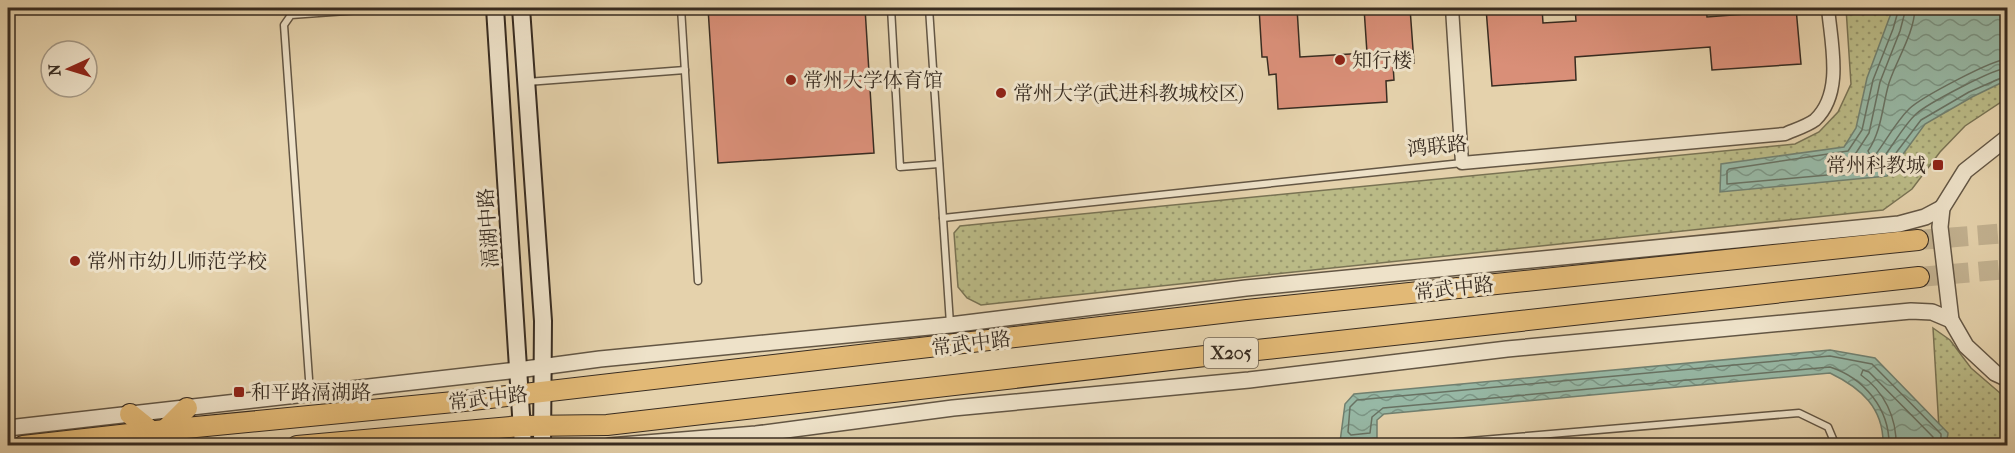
<svg xmlns="http://www.w3.org/2000/svg" width="2015" height="453" font-family="'IM FELL French Canon','Noto Serif SC',serif">
<defs>
<pattern id="green-dots" width="8" height="8" patternUnits="userSpaceOnUse" patternTransform="scale(1.5)"><rect width="8" height="8" fill="#baba86"/><path d="M2 2h.1M6 6h.1" fill="none" stroke="#98976d" stroke-width="1.8" stroke-linecap="round"/></pattern>
<pattern id="water-waves" width="16" height="10" patternUnits="userSpaceOnUse" patternTransform="scale(1.5)"><rect width="16" height="10" fill="#97b8a5"/><path d="M0 5q4-4 8 0t8 0" fill="none" stroke="#7c9686"/></pattern>
</defs>
<rect width="100%" height="100%" fill="#e5d2ac"/>
<filter id="stains"><feTurbulence type="fractalNoise" baseFrequency=".00333" numOctaves="4"/><feColorMatrix values="0 0 0 0 .2 0 0 0 0 .09 0 0 0 0 .02 0 0 0 .5 -.17"/></filter>
<radialGradient id="worn" r=".72"><stop offset=".6" stop-color="#630" stop-opacity="0"/><stop offset="1" stop-color="#630" stop-opacity=".3"/></radialGradient>
<g fill="url(#green-dots)" stroke="#797354" stroke-width="1.5">
<polygon points="1846,8 2007,8 2007,98 1965,126 1940,152 1912,189 1883,210 981,305 967,298 958,287 954,233 960,226 1795,144 1819,132 1838,112 1851,84"/>
<polygon points="1933,328 1950,340 1971,368 2007,399 2007,445 1940,445"/>
</g>
<polygon fill="#baba86" stroke="#797354" stroke-width="1.5" points="1242,440 1242,445 1192,445 1192,444"/>
<g fill="url(#water-waves)" stroke="#718070" stroke-width="1.5">
<polygon points="1893,8 2007,8 2007,80 1972,97 1925,124 1887,176 1720,192 1721,164 1844,147 1856,128 1867,78"/>
<path d="M1830,350L1875,358L1948,433L1946,445H1883C1884,408 1861,388 1830,373L1384,414L1377,420V438L1340,442L1345,404L1354,394Z"/>
</g>
<g fill="none" stroke-linecap="round" stroke-linejoin="round">
<g stroke="#687263" stroke-width="1.5">
<polyline points="1899,8 1893,29 1873,80 1862,130 1848,151 1729,169 1727,171 1727,184 1883,170 1921,120 1969,92 2008,75"/>
<path d="M1906,8L1900,31L1880,82L1869,133L1854,156L1845,162L1846,166L1879,163C1892,148 1902,127 1916,114C1927,104 1994,68 2008,68"/>
<path d="M1915,8C1914,34 1897,59 1889,83C1882,107 1882,130 1868,151L1870,155L1876,154C1887,139 1896,122 1909,109C1920,98 1993,59 2008,59"/>
<path d="M1889,446C1890,409 1864,378 1830,367L1383,408L1372,417L1370,433L1351,435L1348,432L1350,407L1357,400L1830,356L1872,364L1941,434V446"/>
<path d="M1896,446C1897,418 1884,391 1861,375L1863,370L1869,372L1933,437V446"/>
</g>
</g>
<g fill="#d98f78" stroke="#382c21" stroke-width="1.5">
<polygon points="708,8 865,8 874,153 718,163"/>
<polygon points="1259,8 1297,8 1300,57 1367,53 1364,8 1410,8 1414,63 1393,64 1394,80 1386,81 1387,102 1278,109 1276,74 1269,75 1267,57 1262,57"/>
<polygon points="1486,8 1542,8 1543,23 1576,21 1575,8 1706,8 1707,17 1745,14 1744,8 1796,8 1801,64 1712,70 1710,47 1575,57 1576,80 1492,86"/>
</g>
<g fill="none" stroke-linecap="round" stroke-linejoin="round">
<g stroke="#c2b190" stroke-width="20" stroke-dasharray="20 10" stroke-linecap="butt">
<polyline points="1918,240 2008,233"/>
<polyline points="1919,277 2008,269"/>
</g>
<g stroke="#635644" stroke-width="9">
<g id="service">
<polyline points="681,8 698,281"/>
<polyline points="891,8 900,167 939,164"/>
<polyline points="929,8 950,324"/>
<polyline points="527,82 685,70"/>
<polyline points="943,218 1462,163"/>
<polyline points="310,393 284,25 291,15 388,8"/>
<polyline points="1410,446 1799,413 1828,427 1836,446"/>
</g>
</g>
<g stroke="#635644" stroke-width="15">
<path id="minor" d="M1452,8L1462,163L1785,134C1794,130 1807,126 1815,120C1844,93 1831,43 1828,8"/>
</g>
<g stroke="#635644" stroke-width="18">
<g id="tertiary">
<polyline points="2008,137 1965,171 1942,208 1940,227 1951,320 1966,346 1995,373 2008,379"/>
<polyline points="8,428 518,370 600,359 950,325 1246,288 1899,224 1925,217 1942,208"/>
<polyline points="609,446 756,434 953,408 1249,380 1507,349 1911,311 1932,312 1951,320"/>
</g>
</g>
<g stroke="#382c21" stroke-width="20">
<g id="secondary">
<polyline points="495,8 523,446"/>
<polyline points="521,8 543,321 542,446"/>
</g>
</g>
<g stroke="#382c21" stroke-width="22">
<g id="primary">
<polyline points="130,414 151,431"/>
<polyline points="165,430 187,408"/>
<polyline points="23,446 165,430 464,401 1247,310 1918,240"/>
<polyline points="297,446 521,426 607,425 1257,350 1919,277"/>
</g>
</g>
<use href="#service" stroke="#eee2c9" stroke-width="6"/>
<use href="#minor" stroke="#eee2c9" stroke-width="12"/>
<use href="#tertiary" stroke="#eee2c9" stroke-width="15"/>
<use href="#secondary" stroke="#eee2c9" stroke-width="16"/>
<use href="#primary" stroke="#e2b976" stroke-width="20"/>
</g>
<g fill="#8f2418" stroke="#eee2c9" stroke-width="2">
<circle cx="1340" cy="60" r="6"/>
<circle cx="791" cy="80" r="6"/>
<circle cx="1001" cy="93" r="6"/>
<rect x="1932" y="159" width="12" height="12" rx="3"/>
<circle cx="75" cy="261" r="6"/>
<rect x="233" y="386" width="12" height="12" rx="3"/>
</g>
<g text-anchor="middle" stroke-width="6" stroke-linejoin="round" paint-order="stroke">
<rect fill="#eee2c9" stroke="#6f6353" stroke-width="1.5" x="1204" y="338" width="54" height="30" rx="4.5"/>
<g font-size="18" font-weight="bold" fill="#382c21">
<text x="1231" y="359">X205</text>
</g>
<g font-size="20" fill="#382c21" stroke="#eee2c9" text-anchor="start">
<text x="1352" y="67">知行楼</text>
<text x="803" y="87">常州大学体育馆</text>
<text x="1013" y="100">常州大学(武进科教城校区)</text>
<text x="1926" y="172" text-anchor="end">常州科教城</text>
<text x="87" y="268">常州市幼儿师范学校</text>
<text x="251" y="399">和平路滆湖路</text>
</g>
<g font-size="20" fill="#382c21" stroke="#eee2c9">
<text transform="translate(1437 146) rotate(-6)" y="7">鸿联路</text>
<text transform="translate(488 228) rotate(-94)" y="7">滆湖中路</text>
<text transform="translate(1454 288) rotate(-6)" y="7">常武中路</text>
<text transform="translate(971 343) rotate(-7)" y="7">常武中路</text>
<text transform="translate(488 398) rotate(-6)" y="7">常武中路</text>
</g>
</g>
<rect width="2015" height="453" fill="none" stroke="#e5d2ac" stroke-width="30"/>
<rect x="9" y="9" width="1997" height="435" fill="none" stroke="#382c21" stroke-width="3"/>
<rect x="15" y="15" width="1985" height="423" fill="none" stroke="#382c21" stroke-width="1.5"/>
<g transform="translate(69 69) rotate(266)"><circle r="28" fill="#eee2c9" stroke="#a59986" stroke-width="1.5"/>
<path d="M0-4.5L10 22L0 15L-10 22Z" fill="#8f2418"/>
<text y="-9" font-size="16" font-weight="bold" text-anchor="middle" fill="#382c21">N</text>
</g>
<rect width="100%" height="100%" filter="url(#stains)"/>
<rect width="100%" height="100%" fill="url(#worn)"/>
</svg>
